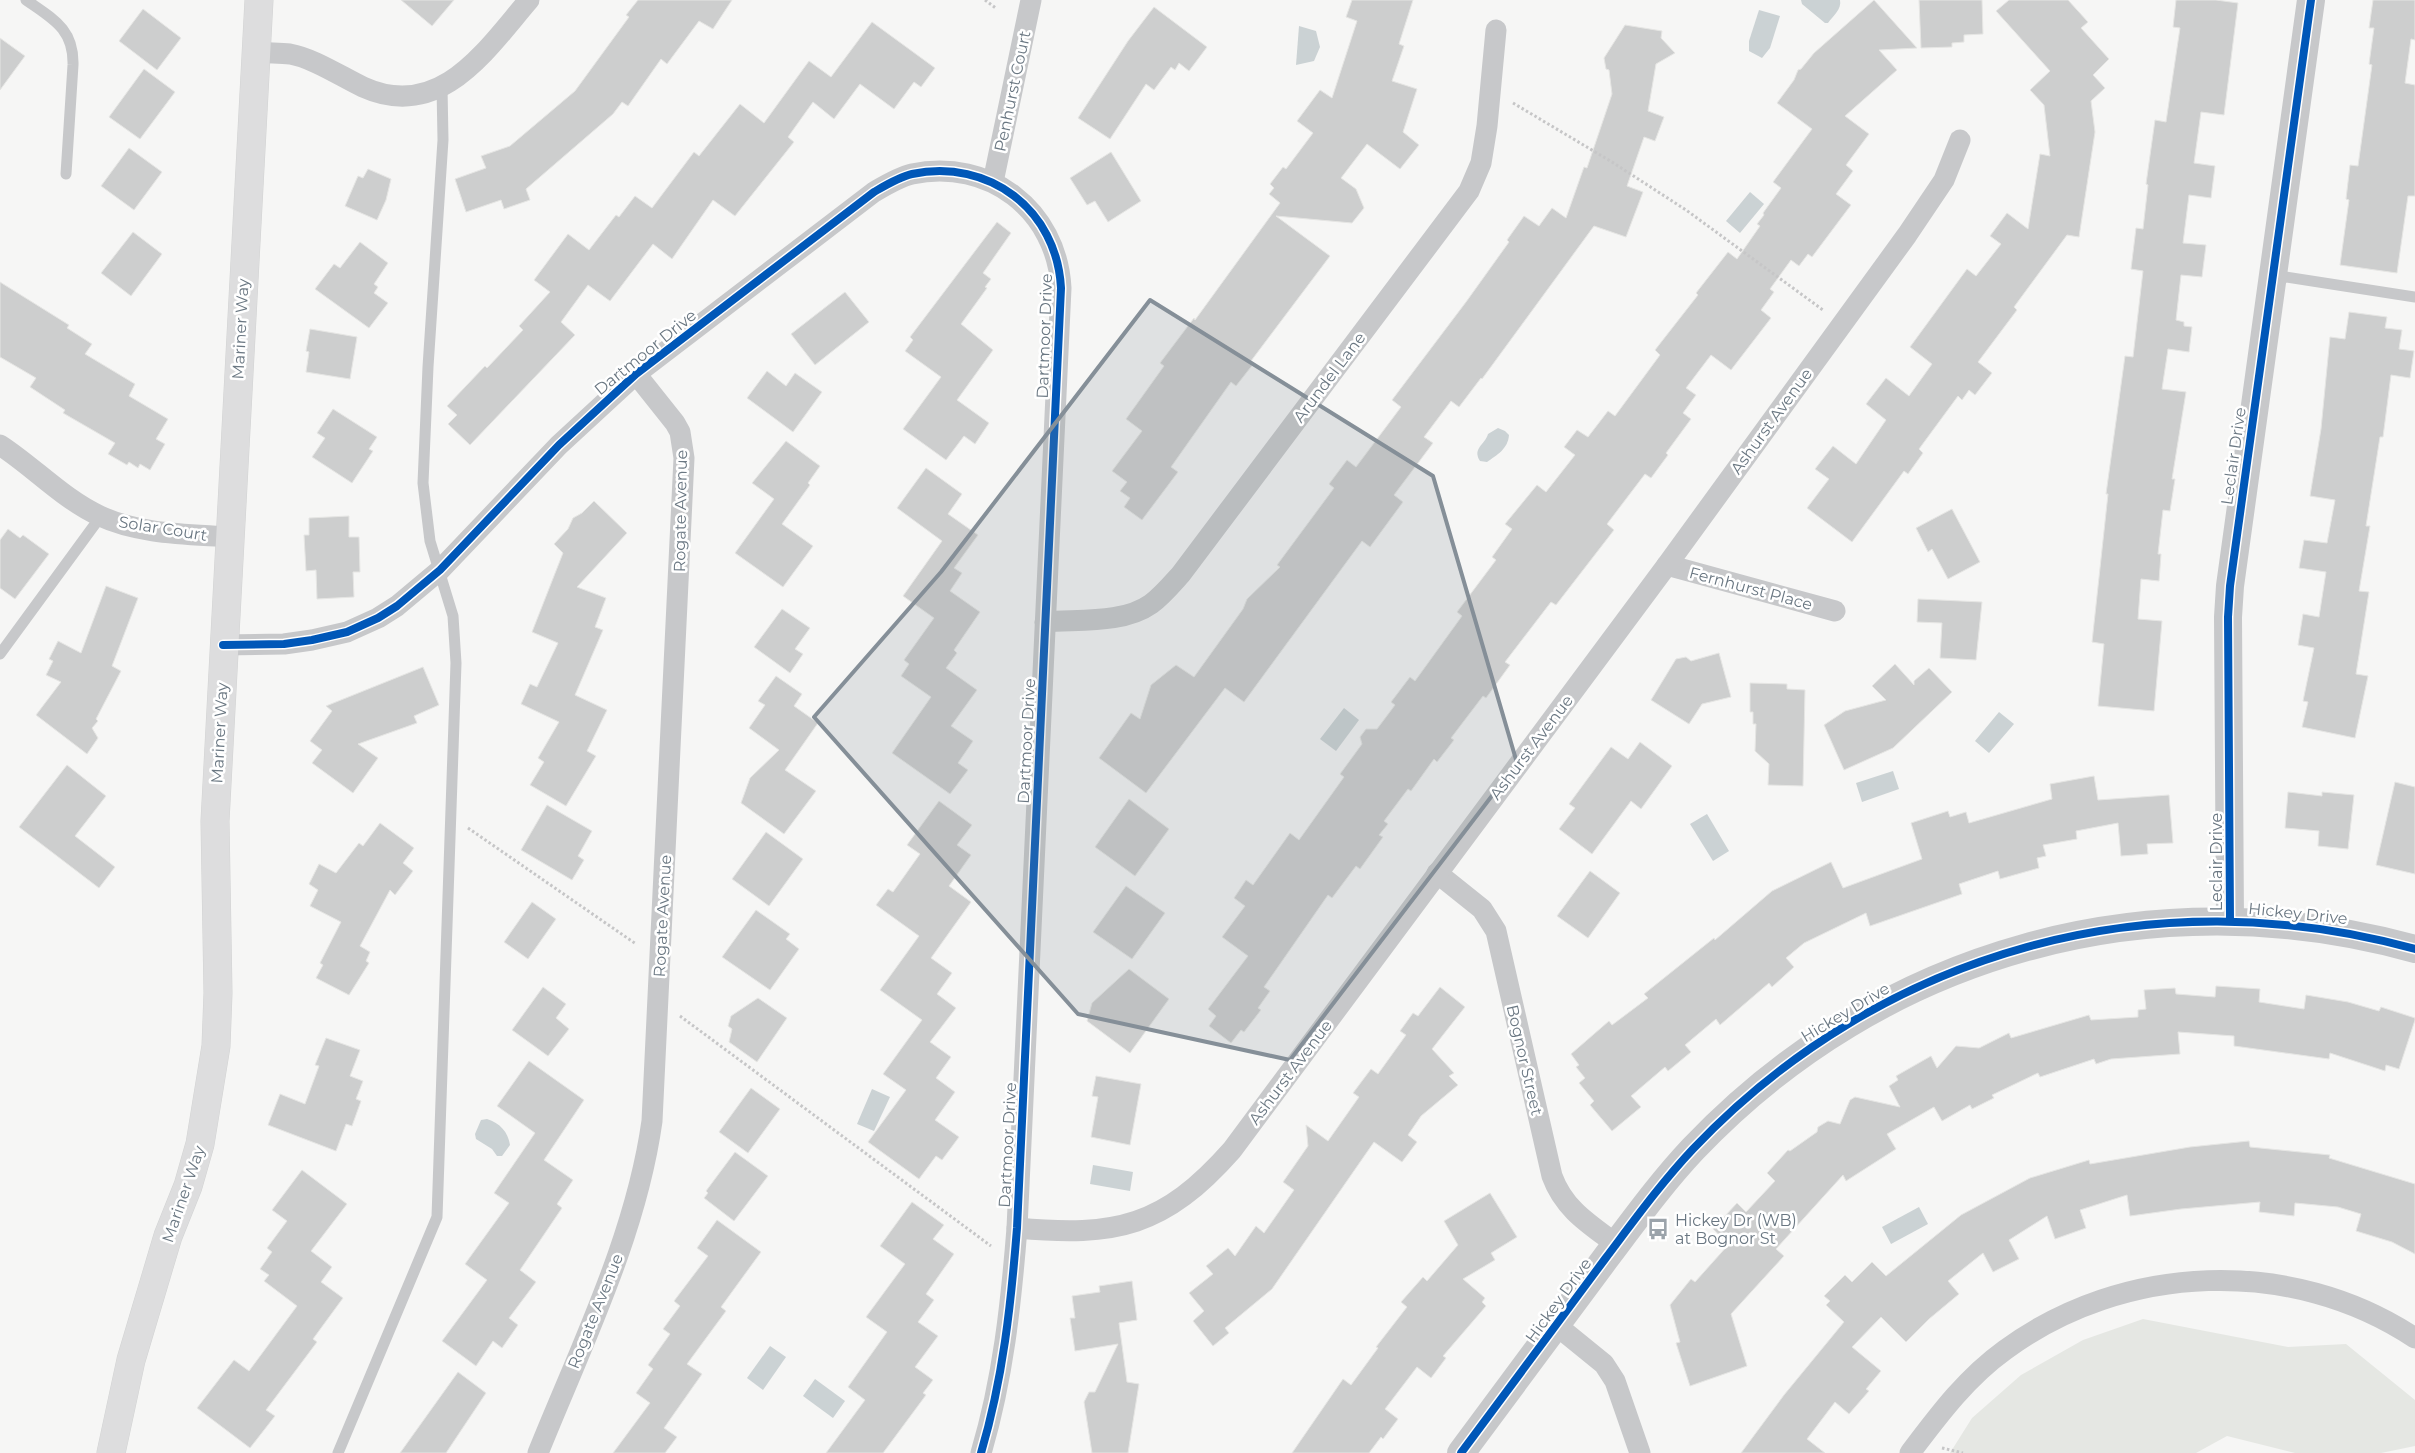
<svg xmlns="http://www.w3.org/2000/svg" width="2415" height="1453" font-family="Montserrat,sans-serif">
<rect width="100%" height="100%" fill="#f6f6f5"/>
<polygon fill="#e5e7e3" points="2143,1319 2288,1347 2346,1344 2415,1400 2415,1446 2381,1453 2295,1453 2227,1436 2196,1453 1950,1453 1972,1418 2021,1375 2083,1340"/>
<g fill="#cbd2d4">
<path d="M1801,0H1840C1842,9 1833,16 1828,23H1825L1802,4Z"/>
<polygon points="1759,10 1780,16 1770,48 1762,58 1749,51 1749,41"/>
<polygon points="1299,26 1316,31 1320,47 1314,61 1296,65"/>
<polygon points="1750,192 1764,204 1740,233 1726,221"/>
<path d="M1498,428L1505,431L1509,435C1508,449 1497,455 1487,462L1480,461C1472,448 1485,445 1488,434Z"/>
<polygon points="1344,708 1359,720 1336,751 1320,739"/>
<polygon points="1999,712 2014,724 1989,753 1975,741"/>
<polygon points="1893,771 1899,789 1862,802 1856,783"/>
<polygon points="1707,814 1729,851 1713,861 1690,824"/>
<polygon points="872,1089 890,1097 874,1131 857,1124"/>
<path d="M487,1119C500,1123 508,1132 510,1145L502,1156H497L492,1149L476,1139L475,1134L481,1120Z"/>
<polygon points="1093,1165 1133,1172 1130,1191 1090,1184"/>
<polygon points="1919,1207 1928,1224 1891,1244 1882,1227"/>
<polygon points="770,1346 786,1357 763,1390 747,1378"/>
<polygon points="815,1379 845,1401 833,1418 803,1396"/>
</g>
<g fill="#cdcece" stroke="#e6e6e4">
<polygon points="401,0 454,0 432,26"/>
<polygon points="638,0 732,0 713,29 699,21 667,64 661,59 628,106 622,102 613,114 526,189 530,200 504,209 501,200 466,212 455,179 486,168 481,156 510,146 575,91 629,17 626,15"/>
<polygon points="1352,0 1413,0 1399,44 1404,46 1392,81 1417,89 1403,132 1419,145 1400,169 1367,144 1341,178 1356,189 1364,208 1352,223 1276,216 1330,256 1251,361 1254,363 1236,386 1231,382 1171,467 1178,472 1142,520 1124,507 1130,498 1120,491 1127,482 1112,471 1142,431 1126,419 1164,366 1160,363 1194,318 1195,320 1280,203 1269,194 1274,188 1270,184 1283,167 1286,169 1313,133 1297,121 1320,90 1332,98 1357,21 1346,17"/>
<polygon points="1874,0 1917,48 1879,50 1897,70 1845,116 1869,134 1846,165 1853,171 1836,194 1851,205 1812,257 1808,254 1799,266 1791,260 1770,289 1774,292 1761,310 1771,318 1731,370 1711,355 1686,388 1696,395 1683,413 1691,419 1666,453 1668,455 1651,478 1645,474 1607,524 1614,530 1556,605 1551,602 1505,662 1510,665 1486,698 1483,696 1451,738 1454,740 1437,762 1434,759 1411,791 1408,789 1384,821 1388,824 1379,835 1383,837 1360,869 1356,866 1332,898 1328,895 1264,987 1270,991 1258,1008 1261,1010 1244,1032 1241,1030 1231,1043 1209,1026 1216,1016 1208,1009 1248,956 1222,937 1245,906 1234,898 1246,880 1253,885 1290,833 1299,840 1344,777 1340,774 1362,744 1360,737 1366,729 1377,729 1395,705 1391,702 1410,677 1415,681 1462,616 1457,612 1496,560 1492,557 1512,529 1505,524 1537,485 1546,492 1575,455 1564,447 1577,430 1588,437 1608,411 1615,416 1660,355 1655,350 1698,295 1696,293 1728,252 1737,259 1760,226 1757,224 1764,215 1763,213 1781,188 1773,182 1812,129 1777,103 1794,80 1798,70 1801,69 1814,53"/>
<polygon points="1919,0 1982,0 1983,34 1964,35 1964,42 1952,43 1952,47 1921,48"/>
<polygon points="2009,0 2068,0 2088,22 2081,28 2109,59 2093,75 2105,88 2091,101 2095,132 2079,237 2067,235 2014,307 2017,310 1978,362 1992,373 1975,395 1969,390 1962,400 1958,396 1919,449 1923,453 1908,474 1904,471 1852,542 1807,508 1829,479 1815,469 1833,446 1856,464 1886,420 1866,404 1886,378 1909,396 1932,364 1910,347 1967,269 1976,276 2001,244 1990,236 2007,213 2028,229 2040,154 2050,156 2044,105 2030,90 2050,71 1996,11"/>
<polygon points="2176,0 2216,0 2238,3 2224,115 2201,112 2194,163 2215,166 2211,198 2189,195 2183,243 2206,245 2202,277 2181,275 2176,320 2184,322 2184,326 2192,327 2189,352 2168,349 2162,389 2186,392 2172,479 2175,479 2170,511 2163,510 2158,554 2161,554 2159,581 2141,579 2138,619 2162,621 2154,711 2098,706 2104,644 2092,642 2108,494 2106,494 2125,356 2133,357 2143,271 2131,269 2136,228 2143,229 2148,185 2146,184 2155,120 2166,122 2180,28 2173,27"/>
<polygon points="2373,0 2415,0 2415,40 2411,39 2405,83 2415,85 2415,196 2408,196 2397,273 2340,265 2349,200 2346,199 2350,165 2358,166 2372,65 2369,64 2374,28 2369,28"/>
<polygon points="1154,7 1207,47 1189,71 1179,63 1175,70 1171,67 1154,90 1146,84 1110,139 1078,118 1128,41"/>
<polygon points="143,9 181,38 157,70 119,41"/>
<polygon points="872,22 935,68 921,87 914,82 894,109 860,84 834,119 813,102 788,137 794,142 735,216 713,200 672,259 653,244 610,301 588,285 561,322 575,335 470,445 448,424 457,415 447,406 485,366 487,368 523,330 519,326 550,292 534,280 568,234 589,250 616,215 619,217 635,196 652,208 694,152 699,156 740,104 764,123 809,61 831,77"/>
<polygon points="1625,25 1662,31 1661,38 1675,53 1656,64 1648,111 1664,117 1655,141 1644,137 1627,186 1643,192 1626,237 1594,226 1482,379 1481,378 1459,407 1451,401 1424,437 1433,443 1394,495 1403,502 1370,547 1362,541 1244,702 1225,688 1146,793 1099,758 1131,713 1140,719 1151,685 1176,665 1194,677 1243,609 1247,599 1280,567 1277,565 1334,488 1329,484 1347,460 1356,467 1401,407 1392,400 1466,302 1509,242 1507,240 1524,216 1539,226 1552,208 1566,218 1584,167 1587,168 1612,94 1609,70 1606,69 1604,58"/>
<polygon points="0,38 25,56 0,90"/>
<polygon points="144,69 175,92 140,139 109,117"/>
<polygon points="129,148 162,172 134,210 101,186"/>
<polygon points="1111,152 1141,201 1108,222 1095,201 1087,205 1070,178"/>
<polygon points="368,169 391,179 386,200 377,220 345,206 358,176 363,178"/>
<polygon points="997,222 1011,233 983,273 991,279 985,287 987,288 961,324 993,350 957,400 989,423 975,444 964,436 946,460 903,429 941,377 905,351 913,340 910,337"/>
<polygon points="133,232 162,254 131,296 101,273"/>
<polygon points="360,242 388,263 374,284 378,287 374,293 388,303 369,328 315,289 334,264 340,268"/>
<polygon points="0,282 69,325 67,328 92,344 85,354 135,384 129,396 168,419 156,439 165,444 150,470 140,464 138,468 129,462 127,465 108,454 115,443 63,413 65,410 30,387 36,378 0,357"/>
<polygon points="845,292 869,322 815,365 791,334"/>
<polygon points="2349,312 2387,317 2385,328 2402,330 2399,349 2414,351 2410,378 2391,375 2383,437 2380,437 2366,526 2370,526 2359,591 2369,592 2356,674 2368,676 2355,738 2302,727 2308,702 2303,701 2314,648 2298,645 2303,614 2319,617 2326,572 2299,568 2304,540 2327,543 2335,500 2310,496 2321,429 2330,337 2345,339"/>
<polygon points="310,329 357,337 350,379 306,372 309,352 306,351"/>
<polygon points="767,371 786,386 795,373 822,392 793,432 747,398"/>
<polygon points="333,409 377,437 369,449 373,451 352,483 312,457 325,438 317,433"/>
<polygon points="786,441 820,466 808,483 810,485 782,524 813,546 783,587 735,553 774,499 752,483"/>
<polygon points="926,468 962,494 948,514 978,535 954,568 962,573 950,591 980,612 954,650 957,653 946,668 977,690 951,726 973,741 958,763 968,770 950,794 892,753 931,697 901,676 909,664 904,660 934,618 903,596 942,541 897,508"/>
<polygon points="594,501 627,533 577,587 606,598 595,627 603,630 575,695 607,710 587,751 596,756 566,806 530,785 544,762 538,758 559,722 521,704 530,684 537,687 558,643 532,632 563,553 554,544 568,529 573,518 582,513"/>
<polygon points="1952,509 1980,562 1948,579 1932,549 1928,552 1916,528"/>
<polygon points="349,516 349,537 359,537 360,572 353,572 354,597 317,599 316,570 306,571 304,535 309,535 309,518"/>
<polygon points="8,529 20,538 23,535 49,554 15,599 0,588 0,540"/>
<polygon points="106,586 138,598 112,666 121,671 96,719 98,721 92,728 98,738 87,754 36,715 61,682 46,675 53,661 49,659 58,641 81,653"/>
<polygon points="1918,599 1982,602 1976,660 1940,658 1942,623 1917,622"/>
<polygon points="782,609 810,628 795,649 803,654 790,673 754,647"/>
<polygon points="1719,653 1731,697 1702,704 1689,724 1651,700 1676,659 1686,657 1691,661"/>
<polygon points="1895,664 1914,685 1914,681 1929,668 1952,692 1893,748 1844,770 1824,725 1845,711 1886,700 1872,686"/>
<polygon points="423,667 439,705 414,716 417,723 358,744 378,758 353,793 312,763 322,750 310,741 332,711 326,706"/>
<polygon points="776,676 802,694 794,706 818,723 785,770 816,791 784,834 741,803 750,778 779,750 749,728 765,705 758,701"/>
<polygon points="1750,683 1787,684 1787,689 1805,690 1803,786 1768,785 1769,764 1755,751 1756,724 1753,724 1753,712 1750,712"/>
<polygon points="1640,742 1672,766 1641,809 1631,801 1592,854 1559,829 1575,808 1569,804 1611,747 1628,759"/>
<polygon points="67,765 106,796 75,836 115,867 99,888 19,827"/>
<polygon points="2094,776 2098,800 2169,795 2173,843 2147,844 2148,854 2121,856 2118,823 2076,831 2077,839 2043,845 2046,856 2037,858 2039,868 2000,879 1998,871 1959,884 1962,894 1870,926 1866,913 1804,943 1786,958 1794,967 1772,987 1769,983 1720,1025 1716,1019 1685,1045 1691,1052 1668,1071 1665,1067 1631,1096 1641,1107 1612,1131 1590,1105 1594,1101 1579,1083 1585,1078 1576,1067 1579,1065 1571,1054 1609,1021 1612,1025 1648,998 1644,994 1714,938 1715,940 1772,891 1831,862 1843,888 1922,859 1911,823 1948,811 1950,817 1966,812 1969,823 2052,799 2050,784"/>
<polygon points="2395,782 2415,787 2415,874 2376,865"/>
<polygon points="2288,792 2322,796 2322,792 2354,795 2348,849 2318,846 2319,831 2285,828"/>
<polygon points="1129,799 1169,829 1135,876 1095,847"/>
<polygon points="939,801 972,825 957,845 971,855 949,886 971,902 931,958 952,973 937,994 956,1008 930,1042 951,1057 936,1078 955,1092 935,1120 959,1137 942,1160 936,1156 919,1179 868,1142 906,1090 883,1074 922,1020 880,990 919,936 876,905 888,889 893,892 920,854 907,845"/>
<polygon points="547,805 592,831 578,856 584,860 572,880 521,850"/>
<polygon points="380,823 414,848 403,863 413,871 395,895 390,890 360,946 370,952 366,961 369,963 349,995 316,978 323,965 320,963 341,922 310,906 318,890 309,884 319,864 336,873 359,843 363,846"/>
<polygon points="766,832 803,859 769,906 732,879"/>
<polygon points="1590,871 1620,893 1588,938 1557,916"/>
<polygon points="1126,886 1165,913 1132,959 1093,932"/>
<polygon points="532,902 556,919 528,959 504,942"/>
<polygon points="756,910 790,934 786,939 799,949 770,990 722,957"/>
<polygon points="1129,969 1169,999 1130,1053 1087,1021 1092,1003"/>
<polygon points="2216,986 2260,989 2259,1002 2304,1009 2306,995 2348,1002 2379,1011 2381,1007 2415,1018 2415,1020 2399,1069 2386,1065 2385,1071 2330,1053 2329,1059 2234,1046 2234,1036 2178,1032 2180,1054 2111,1059 2096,1064 2094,1059 2040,1077 2038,1073 1992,1095 1994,1098 1972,1109 1970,1105 1942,1121 1934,1107 1887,1134 1896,1149 1846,1181 1843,1175 1776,1249 1784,1256 1731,1314 1747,1366 1690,1386 1676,1343 1680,1342 1670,1305 1691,1279 1695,1282 1729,1244 1713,1229 1737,1203 1746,1212 1775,1181 1767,1173 1788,1150 1790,1151 1817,1132 1818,1127 1828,1121 1840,1124 1850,1100 1855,1097 1900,1107 1889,1086 1898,1080 1896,1076 1931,1056 1937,1068 1956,1046 1979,1048 2009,1033 2011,1038 2089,1015 2091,1020 2138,1017 2138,1010 2146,1009 2144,990 2175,988 2176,994 2215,997"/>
<polygon points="543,987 566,1004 556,1018 569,1029 548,1056 512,1030"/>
<polygon points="1440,987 1465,1007 1432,1049 1454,1073 1449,1076 1458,1085 1421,1116 1408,1135 1417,1142 1402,1162 1374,1142 1272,1289 1225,1328 1229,1333 1213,1346 1193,1321 1204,1311 1189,1293 1213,1274 1206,1266 1228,1248 1235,1256 1256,1226 1264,1233 1294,1190 1283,1182 1308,1146 1306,1125 1328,1141 1359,1097 1353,1093 1371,1069 1378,1074 1406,1035 1400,1031 1413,1013 1418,1016"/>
<polygon points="758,998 787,1018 757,1062 729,1042 732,1029 728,1026 731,1016"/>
<polygon points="326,1038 360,1050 350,1076 363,1081 356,1099 361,1101 352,1126 346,1124 336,1151 268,1125 280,1094 305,1104 319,1066 315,1065"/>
<polygon points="529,1061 584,1100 544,1160 573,1180 557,1204 562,1208 520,1270 536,1282 509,1318 518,1325 502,1348 493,1341 476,1366 442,1341 487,1280 465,1264 509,1203 494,1193 535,1133 497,1106"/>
<polygon points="1096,1076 1141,1084 1130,1145 1091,1137 1098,1097 1092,1096"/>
<polygon points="751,1088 780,1109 748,1153 719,1132"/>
<polygon points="2249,1141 2250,1147 2330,1155 2329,1158 2415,1184 2415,1254 2392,1242 2356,1231 2361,1214 2338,1207 2295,1203 2294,1216 2259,1212 2260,1202 2181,1209 2130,1216 2127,1195 2080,1210 2086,1228 2055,1239 2047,1216 2009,1240 2019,1259 1993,1272 1983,1253 1948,1281 1959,1294 1929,1319 1906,1342 1881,1317 1852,1347 1881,1371 1866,1389 1869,1391 1849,1414 1835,1402 1807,1439 1825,1453 1741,1453 1784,1395 1844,1322 1826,1305 1830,1301 1824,1296 1845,1275 1852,1282 1872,1262 1886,1276 1961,1215 2030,1178 2089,1160 2090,1164 2190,1147"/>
<polygon points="735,1152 768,1176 734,1221 704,1198 708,1193 706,1191"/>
<polygon points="302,1170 347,1204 311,1251 332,1267 321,1282 343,1298 313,1339 317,1342 266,1410 275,1416 250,1448 197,1408 234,1360 249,1371 297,1306 264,1281 269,1275 260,1269 272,1252 267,1248 287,1221 272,1210"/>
<polygon points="1490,1193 1517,1237 1491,1253 1495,1260 1463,1279 1485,1298 1482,1302 1486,1306 1443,1356 1446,1358 1431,1378 1417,1367 1385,1409 1398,1419 1383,1439 1381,1437 1369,1453 1292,1453 1343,1379 1351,1385 1378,1348 1376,1347 1407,1307 1401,1302 1423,1277 1427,1281 1458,1245 1444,1221"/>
<polygon points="912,1202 944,1225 933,1239 954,1254 926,1294 934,1300 918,1322 938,1336 915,1367 933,1380 923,1393 926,1395 883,1453 826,1453 865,1400 848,1387 887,1332 866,1317 905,1264 880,1246"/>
<polygon points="717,1220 761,1252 721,1307 726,1311 687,1364 702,1374 664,1428 677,1437 665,1453 613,1453 650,1403 636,1393 653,1369 648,1365 670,1334 663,1329 680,1306 674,1301 708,1256 697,1248"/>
<polygon points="1132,1281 1137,1320 1119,1323 1127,1382 1139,1384 1128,1453 1092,1453 1084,1402 1089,1392 1095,1392 1118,1344 1075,1351 1070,1318 1075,1318 1072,1296 1100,1292 1099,1286"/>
<polygon points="458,1372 486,1393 446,1453 400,1453"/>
</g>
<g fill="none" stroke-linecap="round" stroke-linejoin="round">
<g stroke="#d2d3d3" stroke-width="29">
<polyline id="secondary" points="111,1453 131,1360 168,1236 188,1186 200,1144 216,1046 218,993 215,821 259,0"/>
</g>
<g stroke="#c6c6c7" stroke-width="3" stroke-dasharray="2.5 2.5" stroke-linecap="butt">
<polyline points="985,0 997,9"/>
<polyline points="1513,103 1612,162 1686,210 1823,310"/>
<polyline points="468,828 636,944"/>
<polyline points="680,1016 991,1246"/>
<polyline points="1942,1448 1963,1453"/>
</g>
<g stroke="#c7c8ca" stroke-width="11">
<path d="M26,0C53,19 74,29 73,65L66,174"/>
<polyline points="2273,275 2415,297"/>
<polyline points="0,654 101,516"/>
<polyline points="338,1453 437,1217 456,663 453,616 430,541 423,483 428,367 443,140 442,87"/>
</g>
<g stroke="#c7c8ca" stroke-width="21">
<path d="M256,52C267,53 279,53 290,54C313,58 342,77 363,87C440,122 486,50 529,0"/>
<polyline points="993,182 1031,0"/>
<path d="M0,445C34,467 63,499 100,516C138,534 187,534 229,537"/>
<polyline points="1667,565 1835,611"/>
<path d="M1045,622C1078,619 1123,624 1151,604C1162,596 1172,584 1181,574L1469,191L1481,163L1487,126L1496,30"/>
<path d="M223,645L284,644L312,640L347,632L378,618L397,606L440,570L559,445L636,374L874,192C886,185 899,177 912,174C989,158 1057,210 1061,288L1017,1228C1011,1304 1003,1379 981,1453"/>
<path d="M1437,873L1482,909L1496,931L1552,1176C1564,1209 1589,1224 1616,1244"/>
<path d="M1017,1228C1116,1237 1164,1227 1232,1150L1667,565L1907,235L1944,180L1960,140"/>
<polyline points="1556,1325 1604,1364 1615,1381 1640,1453"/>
<path d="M538,1453C581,1346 636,1236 652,1121L684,458L680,432L675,423L636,374"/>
<path d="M1910,1453C1938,1416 1966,1378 2005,1350C2123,1263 2292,1256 2415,1338"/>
</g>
<g stroke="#c7c8ca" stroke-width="28">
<polyline points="2230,920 2228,617 2230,586 2311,0"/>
<path d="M1461,1453C1509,1388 1557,1323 1605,1259C1633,1222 1661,1183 1693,1149C1881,951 2152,876 2415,949"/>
</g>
<use href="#secondary" stroke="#ddddde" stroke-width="28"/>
<g stroke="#fff" stroke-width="11">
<g id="cycleway">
<path d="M223,645L284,644L312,640L347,632L378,618L397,606L440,570L559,445L636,374L874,192C886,185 899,177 912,174C989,158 1057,210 1061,288L1017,1228C1011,1304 1003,1379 981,1453"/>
<polyline points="2230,920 2228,617 2230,586 2311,0"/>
<path d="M1461,1453C1509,1388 1557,1323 1605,1259C1633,1222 1661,1183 1693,1149C1881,951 2152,876 2415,949"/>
</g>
</g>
<use href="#cycleway" stroke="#0057b8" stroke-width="8"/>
</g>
<path fill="#858f98" fill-opacity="0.2" stroke="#858f98" stroke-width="4" stroke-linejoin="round" d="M1150,300L1433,476L1517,763L1290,1060L1078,1014L814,717L941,572Z"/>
<defs>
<g id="bus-bare" transform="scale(1.725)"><path d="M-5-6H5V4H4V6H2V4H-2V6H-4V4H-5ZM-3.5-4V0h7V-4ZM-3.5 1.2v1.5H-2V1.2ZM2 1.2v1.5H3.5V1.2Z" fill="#9ba3aa" stroke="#fff" stroke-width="2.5" paint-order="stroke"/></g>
</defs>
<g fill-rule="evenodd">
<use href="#bus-bare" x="1658" y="1229"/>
</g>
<g text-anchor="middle" stroke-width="5" stroke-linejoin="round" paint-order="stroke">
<g font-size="16" fill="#6a7782" stroke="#fff">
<text transform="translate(1012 91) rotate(-78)" y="6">Penhurst Court</text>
<text transform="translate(240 329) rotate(-87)" y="6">Mariner Way</text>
<text transform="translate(1044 336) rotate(-88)" y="6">Dartmoor Drive</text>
<text transform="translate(645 352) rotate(-39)" y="6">Dartmoor Drive</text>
<text transform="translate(1329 377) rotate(-53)" y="6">Arundel Lane</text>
<text transform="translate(1771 421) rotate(-54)" y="6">Ashurst Avenue</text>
<text transform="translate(2233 456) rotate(-82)" y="6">Leclair Drive</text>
<text transform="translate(680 511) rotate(-89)" y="6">Rogate Avenue</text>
<text transform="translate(163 528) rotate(9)" y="6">Solar Court</text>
<text transform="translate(1751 588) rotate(15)" y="6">Fernhurst Place</text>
<text transform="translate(219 733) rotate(-87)" y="6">Mariner Way</text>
<text transform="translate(1026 741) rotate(-87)" y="6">Dartmoor Drive</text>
<text transform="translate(1531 747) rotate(-53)" y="6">Ashurst Avenue</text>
<text transform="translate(2216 862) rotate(-90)" y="6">Leclair Drive</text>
<text transform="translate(2298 913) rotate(6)" y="6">Hickey Drive</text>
<text transform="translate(662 916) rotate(-87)" y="6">Rogate Avenue</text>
<text transform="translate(1845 1012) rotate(-31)" y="6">Hickey Drive</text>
<text transform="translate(1525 1060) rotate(77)" y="6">Bognor Street</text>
<text transform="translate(1290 1072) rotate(-53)" y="6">Ashurst Avenue</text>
<text transform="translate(1007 1145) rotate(-87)" y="6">Dartmoor Drive</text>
<text transform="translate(183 1194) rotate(-71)" y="6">Mariner Way</text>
<text transform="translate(1558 1300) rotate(-54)" y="6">Hickey Drive</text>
<text transform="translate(595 1311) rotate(-68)" y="6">Rogate Avenue</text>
</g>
<g font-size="16" fill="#6a7782" stroke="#fff" text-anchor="start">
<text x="1675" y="1226">Hickey Dr (WB)<tspan x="1675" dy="18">at Bognor St</tspan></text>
</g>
</g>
</svg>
